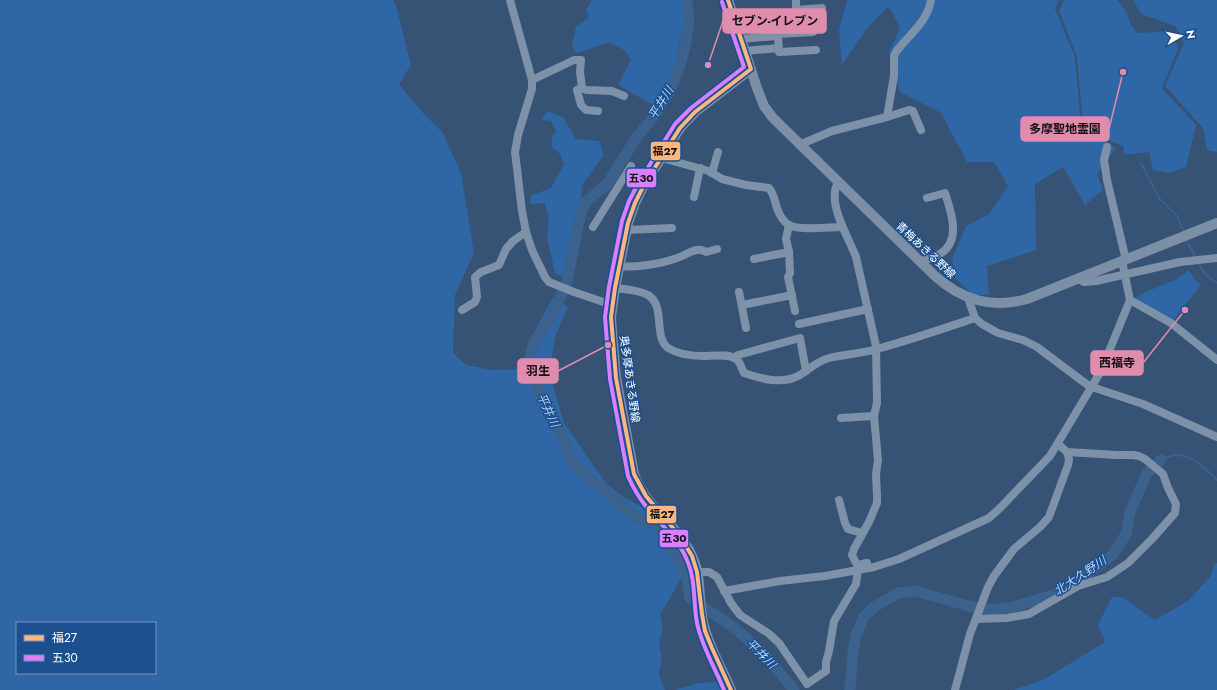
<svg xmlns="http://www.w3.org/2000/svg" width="1217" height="690" font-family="Jost,'Noto Sans JP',sans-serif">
<rect width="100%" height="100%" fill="#365274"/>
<g fill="#2f66a5" fill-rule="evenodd">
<path d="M0,0H393L396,5L411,65L399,84L423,113L443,133L461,173L474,253L455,295L453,353L466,365L493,370L525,369L532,336L553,297L568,307L555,337L549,372L564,423L605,482L622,496L651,512L682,576L669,600L660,614L663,628L659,643L662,658L659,675L665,690H0ZM17,623H155V673H17Z"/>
<polygon points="592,0 682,0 684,20 674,73 653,105 618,85 631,59 624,50 609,42 576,54 572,45 576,26 589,18 586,10"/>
<polygon points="847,0 1059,0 1055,9 1075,57 1081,125 1116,148 1097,174 1103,190 1085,205 1063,167 1035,184 1036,250 987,266 989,294 974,296 955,278 952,259 966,226 989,214 1008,186 994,162 967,162 941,113 900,92 889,52 900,29 893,13 888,7 868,27 842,65 839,30"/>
<polygon points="1064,0 1117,0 1126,11 1130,23 1137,33 1172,31 1178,49 1162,88 1196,125 1186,167 1169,173 1153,170 1149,152 1125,155 1123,146 1107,140 1083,124 1077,57 1059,11"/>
<polygon points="1133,0 1217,0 1217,152 1207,150 1203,128 1165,86 1184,43 1175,26 1141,14"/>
<polygon points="547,111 563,117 576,139 599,141 604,155 582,185 580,212 564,272 561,276 555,273 547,237 549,220 545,203 531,204 530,196 551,188 564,164 560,154 552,147 552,138 556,131 551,121 541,120"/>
<polygon points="1189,270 1195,280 1201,285 1172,322 1134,299 1143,293 1175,280"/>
<polygon points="1217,563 1217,690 1013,690 1043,680 1105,642 1098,625 1112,597 1122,597 1155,620 1188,601 1210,577 1214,565"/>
<polygon points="718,682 721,690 675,690 699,683"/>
</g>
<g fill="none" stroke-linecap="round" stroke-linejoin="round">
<g stroke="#3b618d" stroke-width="2">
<polyline points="1141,163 1159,198 1178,217 1184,233"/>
<polyline points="1186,239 1196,258"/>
<path d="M1198,262C1202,271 1208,278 1217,283"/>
<path d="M1161,460C1166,458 1172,455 1176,455C1193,455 1206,469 1217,480"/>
</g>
<g stroke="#3b618d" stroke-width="11">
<polyline points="687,0 689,20 686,42 680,66 670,91 652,119 636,138 608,183 585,203 580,217 567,282 551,318 535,340 531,352 530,359 533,378 559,429 572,460 582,472 638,519 656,525 667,539 686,574 690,598 736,629 765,655 794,690"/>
<polyline points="850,690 853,651 856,635 864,617 874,607 898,593 915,591 969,606 989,610 1013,607 1053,595 1066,588 1100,565 1112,555 1118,547 1126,534 1130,512 1147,473 1161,460"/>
</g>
<g stroke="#7d92a8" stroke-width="8">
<polyline points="510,0 532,80 532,89 518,135 515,152 522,211 526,232 532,250 545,277 549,282 574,292 612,305"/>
<polyline points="796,10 822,8"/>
<polyline points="813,32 778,34 779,52 816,50"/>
<polyline points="789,33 796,24 796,0"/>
<polyline points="740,39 778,36"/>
<polyline points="744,51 779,48"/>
<polyline points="532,80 574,60 581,60 580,72 582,88"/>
<polyline points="598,111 586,110 581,105 577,90 582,88 586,90 612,91 624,96"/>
<polyline points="887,117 909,110 913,111 921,130"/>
<path d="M799,145L832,131L887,117L894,76V56L896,52C909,34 927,23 931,0"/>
<path d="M662,158L709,171L722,179L746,185L769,188C776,197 774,203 779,213C781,217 785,223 789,225C798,231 830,227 842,227"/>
<polyline points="712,173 718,152"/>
<path d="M838,183C826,202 849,238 856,257L876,346L877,403L874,416L878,460L876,474L877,496V503L869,522L854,549L852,555L856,563L858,565L867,563"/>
<polyline points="694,197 700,168"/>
<polyline points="789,225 786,239 789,252 790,273 788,277 795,311"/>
<polyline points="593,227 631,166"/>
<polyline points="626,230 672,228"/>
<polyline points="754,259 789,252"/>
<path d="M920,262C926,259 934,258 940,254C962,240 951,212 945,193L927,198"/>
<path d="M618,266C635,268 661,264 677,258C684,256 690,251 697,250C701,249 703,250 706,252L717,249"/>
<polyline points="1079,279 1084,282 1096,281 1180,262 1217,258"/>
<path d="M615,288C625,289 639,290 648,295C666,306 653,337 668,348C679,355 692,356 704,356C713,356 731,353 737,360C741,363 741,368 744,373C761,379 783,385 800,375C809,369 818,361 829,358C844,354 861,354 877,349C910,340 942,329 975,318"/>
<polyline points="739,292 746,328"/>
<polyline points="968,298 975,318 982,324 998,333 1023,340 1037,347 1089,386 1143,404 1217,437"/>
<polyline points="1130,300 1171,323 1217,360"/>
<polyline points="742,305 792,295"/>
<polyline points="462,310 475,302 477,297 475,277 481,272 499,265 506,249 513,241 526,232"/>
<polyline points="799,324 868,309"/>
<polyline points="734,358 738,355 800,338 806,371"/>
<polyline points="841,418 874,416"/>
<polyline points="839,500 845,523 848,529 862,533"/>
<polyline points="698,572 709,572 717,577 731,603 740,615 768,633 779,643 807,684 826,671 826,662 829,651 834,621 856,584 858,570"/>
<polyline points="724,591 780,581 825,576 874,567 899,559 989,518 999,509 1050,456 1101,371 1130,300 1123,266 1125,256 1107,180 1104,160 1107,147"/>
<polyline points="976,619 1007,618 1029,614 1078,586 1107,577 1128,563 1152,539 1175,513 1176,504 1168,488 1163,474 1145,459 1139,456 1133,455 1117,455 1067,452 1058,444"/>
<polyline points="955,690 970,634 988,587 994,576 1014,549 1040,527 1049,517 1068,465 1069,459 1067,452"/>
</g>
<g stroke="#7d8ea7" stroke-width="10">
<path d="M728,0L757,88L764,106L773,118L935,276C962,300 991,309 1027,299L1217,223"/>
<path d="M731,690C722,668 708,646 703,622C698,600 702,577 692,556C678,525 645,507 634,474L616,378L612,332L611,317L615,288L628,223L635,203L644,185L680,128L695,112L751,69"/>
</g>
<g stroke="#1b4f8f" stroke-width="7">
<polyline id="bus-1" points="728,0 751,69 695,112 680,128 644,185 635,203 628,223 615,288 611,317 616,378 634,474 646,496 679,535 692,556 697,572 702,614 705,631 712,648 731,690"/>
</g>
<g stroke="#1b4f8f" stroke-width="7">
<path id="bus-2" d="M722,2L744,67L691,108L675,124L639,182L629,201L622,221L609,287L605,317L610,379L628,476C633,488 640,499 648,509C662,526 679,540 687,560C696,580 693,602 697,623C702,647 715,668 724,690"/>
</g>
<use href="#bus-1" stroke="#ffb580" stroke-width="4"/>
<use href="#bus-2" stroke="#d880ff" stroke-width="4"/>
</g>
<g text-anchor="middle" stroke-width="3" stroke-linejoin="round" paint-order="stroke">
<g font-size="11" fill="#fff" stroke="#1b4f8f">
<text transform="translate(926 250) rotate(43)" y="4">青梅あきる野線</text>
<text transform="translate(630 379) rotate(82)" y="4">奥多摩あきる野線</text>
</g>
<g font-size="12" font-style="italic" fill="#b5d3f5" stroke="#1b4f8f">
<text transform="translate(661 103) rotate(-58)" y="4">平井川</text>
<text transform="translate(548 410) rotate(65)" y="4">平井川</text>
<text transform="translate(1080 576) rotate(-34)" y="4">北大久野川</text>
<text transform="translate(761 654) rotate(45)" y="4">平井川</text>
</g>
</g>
<path fill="none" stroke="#e08cad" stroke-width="1.5" d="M708 65L723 21M1123 72L1109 129M1185 310L1143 363M608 345L558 371"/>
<g fill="#e08cad" stroke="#1b4f8f" stroke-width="1.5">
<circle cx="708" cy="65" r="4"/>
<circle cx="1123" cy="72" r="4"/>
<circle cx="1185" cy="310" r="4"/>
<circle cx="608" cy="345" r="4"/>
</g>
<g fill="#e08cad" stroke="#e08cad" stroke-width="1.5">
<rect x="723" y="9" width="103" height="24" rx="4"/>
<rect x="1021" y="117" width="88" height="24" rx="4"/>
<rect x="1091" y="351" width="52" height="24" rx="4"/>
<rect x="518" y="359" width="40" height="24" rx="4"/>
</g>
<g font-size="12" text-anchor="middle" font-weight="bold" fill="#111">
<text x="775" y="25">セブン-イレブン</text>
<text x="1065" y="133">多摩聖地霊園</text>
<text x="1117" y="367">西福寺</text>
<text x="538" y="375">羽生</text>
</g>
<g stroke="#1b4f8f" stroke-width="1.5">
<rect x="650" y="141" width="31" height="20" rx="4" fill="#ffb580"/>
<rect x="626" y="168" width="31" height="20" rx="4" fill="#d880ff"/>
<rect x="646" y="505" width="31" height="19" rx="4" fill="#ffb580"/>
<rect x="659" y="529" width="30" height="19" rx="4" fill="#d880ff"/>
</g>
<g font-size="11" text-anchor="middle" font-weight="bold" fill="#111">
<text x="665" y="155">福27</text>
<text x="641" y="182">五30</text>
<text x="662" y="518">福27</text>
<text x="674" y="542">五30</text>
</g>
<rect x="16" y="622" width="140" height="52" fill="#1b4f8f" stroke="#7695bc"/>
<rect x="24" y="635" width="20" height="6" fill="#ffb580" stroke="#7695bc"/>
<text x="52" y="642" font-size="12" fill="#ffffff">福27</text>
<rect x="24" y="655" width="20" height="6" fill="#d880ff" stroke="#7695bc"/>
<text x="52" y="662" font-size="12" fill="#ffffff">五30</text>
<g transform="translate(1181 36) rotate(81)" stroke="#1b4f8f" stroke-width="3" paint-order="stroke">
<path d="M0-3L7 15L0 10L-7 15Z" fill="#ffffff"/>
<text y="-6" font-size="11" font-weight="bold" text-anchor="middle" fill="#ffffff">N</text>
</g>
</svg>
